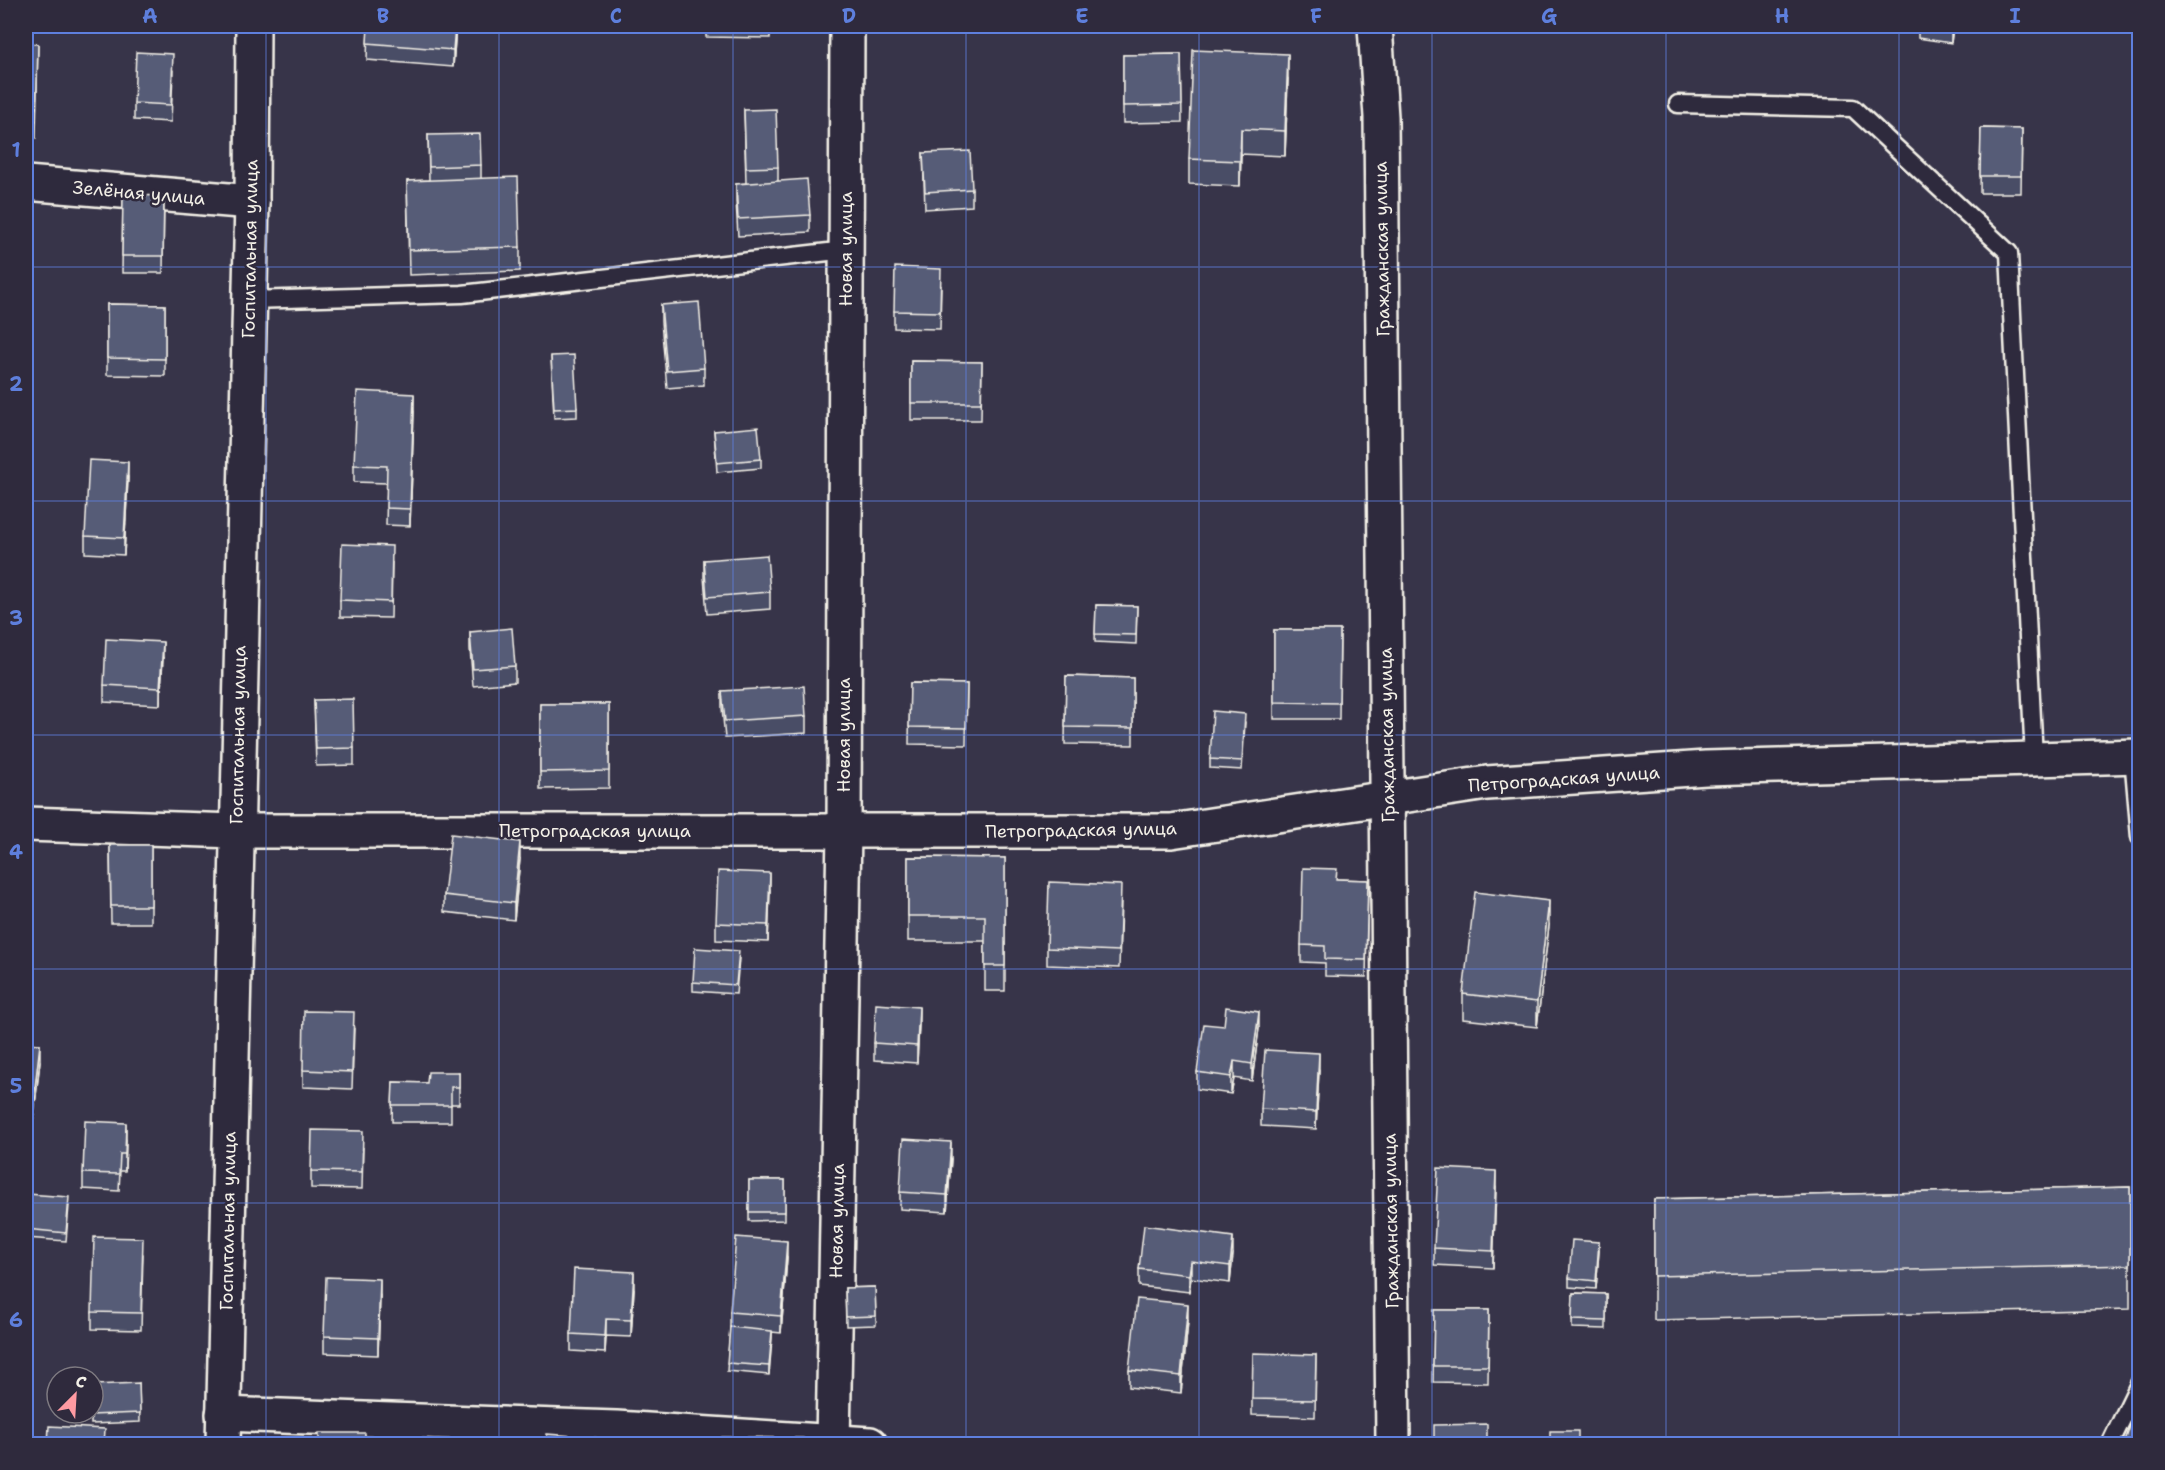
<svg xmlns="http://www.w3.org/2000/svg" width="2165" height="1470" font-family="'Shantell Sans',sans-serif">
<rect width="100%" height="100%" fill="#373449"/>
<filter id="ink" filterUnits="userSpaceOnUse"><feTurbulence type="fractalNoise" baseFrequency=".0167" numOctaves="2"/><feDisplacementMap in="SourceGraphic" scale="12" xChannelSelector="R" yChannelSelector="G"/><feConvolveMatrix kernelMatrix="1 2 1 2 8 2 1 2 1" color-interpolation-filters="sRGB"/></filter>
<g filter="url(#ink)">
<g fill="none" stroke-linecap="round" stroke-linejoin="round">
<g stroke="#f4f1e8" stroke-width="21">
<g id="service">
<polyline points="1678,104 1853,108 2009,253 2034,759"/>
<polyline points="249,300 462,294 846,250"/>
<polyline points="2133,756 2140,837"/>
<polyline points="2110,1444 2140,1382"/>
</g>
</g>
<g stroke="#f4f1e8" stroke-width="38">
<g id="minor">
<polyline points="1375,26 1381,117 1393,1444"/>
<polyline points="26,183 252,202"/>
<polyline points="26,824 236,831 1171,831 1487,783 1706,768 2140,756"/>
<polyline points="223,1414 616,1428 870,1444"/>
<polyline points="833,1444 844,831 847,26"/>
</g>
</g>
<g stroke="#f4f1e8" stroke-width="38">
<polyline id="tertiary" points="223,1444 252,202 253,26"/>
</g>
<use href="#service" stroke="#2f2a3d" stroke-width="16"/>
<use href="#minor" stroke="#2f2a3d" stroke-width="33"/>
<use href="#tertiary" stroke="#2f2a3d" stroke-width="33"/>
</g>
<g fill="#4a4e66" stroke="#f4f1e8" stroke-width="1.5">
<polygon points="368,26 456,26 453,67 367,60"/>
<polygon points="706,26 770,26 770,38 706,37"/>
<polygon points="910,26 967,26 967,32 910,33"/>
<polygon points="1918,26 1953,26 1951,43 1918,38"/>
<polygon points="26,43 38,44 36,138 26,138"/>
<polygon points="1181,54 1182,122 1123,123 1123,55"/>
<polygon points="173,71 171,122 134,120 134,103"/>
<polygon points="1288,79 1285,156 1241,154 1240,186 1189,184 1189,159"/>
<polygon points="744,110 778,167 778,181 810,215 810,232 738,236 736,201 736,184 746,183"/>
<polygon points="1981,128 2022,129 2021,193 1980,193"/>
<polygon points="428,135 481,165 481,178 520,247 520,271 409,275 407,181 429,180"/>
<polygon points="923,153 972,189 972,206 925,209"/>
<polygon points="123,195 164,196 163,273 122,273"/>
<polygon points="941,286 940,329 894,328 894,311"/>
<polygon points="107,304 165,305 165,376 107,375"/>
<polygon points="661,305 704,368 704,385 667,388 661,322"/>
<polygon points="551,356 577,408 577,417 554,418"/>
<polygon points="911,361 982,362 981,420 911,420"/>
<polygon points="414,411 410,526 386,525 387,483 354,482 354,465"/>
<polygon points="714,431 761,459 761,468 717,472"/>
<polygon points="128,478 124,555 85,553 85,536"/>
<polygon points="704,560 770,592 770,609 707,614 704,577"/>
<polygon points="392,563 391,618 340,617 340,600"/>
<polygon points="1096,605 1137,606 1136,644 1095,642"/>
<polygon points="1274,630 1340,630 1339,719 1274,719"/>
<polygon points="470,632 515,666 515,682 473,686 470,649"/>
<polygon points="163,658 160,705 104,702 104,685"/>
<polygon points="1066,676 1133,678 1133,745 1065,744"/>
<polygon points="910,683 967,684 966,745 909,744"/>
<polygon points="722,691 806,716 806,733 725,738 722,708"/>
<polygon points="314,700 354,748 354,765 316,766"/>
<polygon points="540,704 609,704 609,788 540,789"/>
<polygon points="1245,723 1242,770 1210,768 1210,759"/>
<polygon points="110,845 151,845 151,923 111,923"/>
<polygon points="908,857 1005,858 1005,991 985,991 985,941 908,941"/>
<polygon points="520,859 514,920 444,912 444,895"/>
<polygon points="1337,879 1368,880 1366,977 1325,976 1325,963 1301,962 1301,945"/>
<polygon points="770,890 768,942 716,940 716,923"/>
<polygon points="1121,902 1119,968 1047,965 1047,948"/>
<polygon points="1549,925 1537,1027 1463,1019 1463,994"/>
<polygon points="739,959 736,994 693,991 693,982"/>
<polygon points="919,1024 917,1063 874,1060 874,1043"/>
<polygon points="1224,1026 1259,1028 1252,1081 1234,1078 1231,1094 1197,1089 1197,1072"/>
<polygon points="354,1029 352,1089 303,1087 303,1070"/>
<polygon points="26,1043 40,1061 30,1148 26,1148"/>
<polygon points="1319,1070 1316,1129 1261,1126 1261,1109"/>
<polygon points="459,1072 459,1104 451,1104 451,1122 392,1122 393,1082 427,1083"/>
<polygon points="126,1140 125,1171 120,1171 119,1191 83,1189 83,1173"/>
<polygon points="363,1148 362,1189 311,1188 311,1171"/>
<polygon points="951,1159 947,1212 900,1209 900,1192"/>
<polygon points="749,1180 785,1180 785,1220 749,1221"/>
<polygon points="2130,1187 2130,1309 1654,1320 1654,1199"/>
<polygon points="1496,1188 1493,1268 1434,1265 1434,1248"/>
<polygon points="69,1206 66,1241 26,1238 26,1220"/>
<polygon points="1599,1251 1596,1289 1569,1287 1569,1278"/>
<polygon points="1233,1254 1230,1283 1191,1278 1189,1292 1139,1286 1139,1269"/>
<polygon points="143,1255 141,1330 92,1329 92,1312"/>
<polygon points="787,1258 781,1333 772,1332 769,1375 727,1371 730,1329 730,1312"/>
<polygon points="875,1287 876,1325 846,1326 845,1288"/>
<polygon points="634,1289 631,1337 606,1336 605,1353 571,1351 571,1334"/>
<polygon points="1573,1293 1606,1294 1606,1329 1572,1328"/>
<polygon points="380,1296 378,1355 324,1353 324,1336"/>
<polygon points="1434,1310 1489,1310 1488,1383 1433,1382"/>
<polygon points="1188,1321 1181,1393 1129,1387 1129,1370"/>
<polygon points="1316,1355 1315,1417 1252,1415 1252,1399"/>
<polygon points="139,1383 140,1422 91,1424 91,1413"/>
</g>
<g fill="#3c4053" stroke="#f4f1e8" stroke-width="1.5">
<polygon points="455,26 456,26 453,67 453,50"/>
<polygon points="1951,26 1953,26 1951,43"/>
<polygon points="1288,54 1288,79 1285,156 1285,131"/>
<polygon points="1241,129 1241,154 1240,186 1240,161"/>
<polygon points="414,394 414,411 410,526 410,509"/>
<polygon points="128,462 128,478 124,555 124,538"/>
<polygon points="163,642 163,658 160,705 160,688"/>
<polygon points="520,842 520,859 514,920 514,903"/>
<polygon points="770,873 770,890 768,942 768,925"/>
<polygon points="1549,901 1549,925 1537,1027 1537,1002"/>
<polygon points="919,1007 919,1024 917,1063 917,1046"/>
<polygon points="1259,1012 1259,1028 1252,1081 1252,1064"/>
<polygon points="40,1044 40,1061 30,1148 30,1131"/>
<polygon points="1319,1053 1319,1070 1316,1129 1316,1112"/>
<polygon points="1234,1061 1234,1078 1231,1094 1231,1077"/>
<polygon points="126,1123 126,1140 125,1171 125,1154"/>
<polygon points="951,1142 951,1159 947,1212 947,1195"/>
<polygon points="1496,1171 1496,1188 1493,1268 1493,1251"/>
<polygon points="1233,1237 1233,1254 1230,1283 1230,1266"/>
<polygon points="787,1241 787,1258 781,1333 781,1316"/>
<polygon points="1599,1242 1599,1251 1596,1289 1596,1281"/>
<polygon points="1191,1261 1191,1278 1189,1292 1189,1275"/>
<polygon points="634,1272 634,1289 631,1337 631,1320"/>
<polygon points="380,1279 380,1296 378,1355 378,1338"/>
<polygon points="1188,1304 1188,1321 1181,1393 1181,1376"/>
<polygon points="606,1319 606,1336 605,1353 605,1336"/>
<polygon points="772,1331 772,1339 769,1375 769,1366"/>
</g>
<g fill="#565b77" stroke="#f4f1e8" stroke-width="1.5">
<polygon points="368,26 455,26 453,50 367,43"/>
<polygon points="26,43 38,44 36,121 26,121"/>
<polygon points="1193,50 1288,54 1285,131 1241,129 1240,161 1189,159"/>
<polygon points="136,52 173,54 171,105 134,103"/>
<polygon points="1181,54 1182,105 1123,106 1123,55"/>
<polygon points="776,109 778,167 746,168 744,110"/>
<polygon points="1981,128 2022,129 2021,176 1980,176"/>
<polygon points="480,134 481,165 429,167 428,135"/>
<polygon points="970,151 972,189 925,192 923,153"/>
<polygon points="518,177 520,247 409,250 407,181"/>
<polygon points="807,179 810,215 738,219 736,184"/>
<polygon points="123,195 164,196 163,256 122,256"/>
<polygon points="895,267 941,269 940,312 894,311"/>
<polygon points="699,302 704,368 667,371 661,305"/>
<polygon points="107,304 165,305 165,359 107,358"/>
<polygon points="574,355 577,408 554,409 551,356"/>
<polygon points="911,361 982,362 981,403 911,403"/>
<polygon points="357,391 414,394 410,509 386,508 387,466 354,465"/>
<polygon points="758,427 761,459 717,463 714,431"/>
<polygon points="89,460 128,462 124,538 85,536"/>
<polygon points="342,544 392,546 391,602 340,600"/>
<polygon points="767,555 770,592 707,597 704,560"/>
<polygon points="1096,605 1137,606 1136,635 1095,634"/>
<polygon points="512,628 515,666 473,669 470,632"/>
<polygon points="1274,630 1340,630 1339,703 1274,702"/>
<polygon points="106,639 163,642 160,688 104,685"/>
<polygon points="1066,676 1133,678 1133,728 1065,727"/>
<polygon points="910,683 967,684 966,728 909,727"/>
<polygon points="804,686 806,716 725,721 722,691"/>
<polygon points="353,699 354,748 316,749 314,700"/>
<polygon points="540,704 609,704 609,771 540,772"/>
<polygon points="1213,711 1245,714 1242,761 1210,759"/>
<polygon points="451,834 520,842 514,903 444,895"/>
<polygon points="110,845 151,845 151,906 111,906"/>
<polygon points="908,857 1005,858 1005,966 985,966 985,916 908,916"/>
<polygon points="1303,868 1337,869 1336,879 1368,880 1366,960 1325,959 1325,946 1301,945"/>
<polygon points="718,871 770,873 768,925 716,923"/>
<polygon points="1049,882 1121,885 1119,951 1047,948"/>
<polygon points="1475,892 1549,901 1537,1002 1463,994"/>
<polygon points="695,948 739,951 736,985 693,982"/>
<polygon points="876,1004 919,1007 917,1046 874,1043"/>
<polygon points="1226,1007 1259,1012 1252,1064 1234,1061 1231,1077 1197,1072 1204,1024 1224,1026"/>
<polygon points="304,1011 354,1012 352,1072 303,1070"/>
<polygon points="26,1043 40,1044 30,1131 26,1131"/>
<polygon points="1265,1050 1319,1053 1316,1112 1261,1109"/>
<polygon points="428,1072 459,1072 459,1087 451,1087 451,1105 392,1105 393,1082 427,1083"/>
<polygon points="85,1121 126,1123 125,1154 120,1154 119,1174 83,1173"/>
<polygon points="312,1130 363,1131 362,1172 311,1171"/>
<polygon points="903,1139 951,1142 947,1195 900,1192"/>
<polygon points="1438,1168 1496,1171 1493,1251 1434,1248"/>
<rect x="749" y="1180" width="36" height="32"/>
<polygon points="2130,1187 2130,1265 1654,1276 1654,1199"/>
<polygon points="27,1194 69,1197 66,1233 26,1229"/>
<polygon points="1144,1225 1233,1237 1230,1266 1191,1261 1189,1275 1139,1269"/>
<polygon points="94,1237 143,1238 141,1313 92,1312"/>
<polygon points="736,1237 787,1241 781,1316 730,1312"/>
<polygon points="1572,1240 1599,1242 1596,1281 1569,1278"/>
<polygon points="574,1269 634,1272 631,1320 606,1319 605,1336 571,1334"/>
<polygon points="326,1277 380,1279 378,1338 324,1336"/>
<polygon points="875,1287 876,1316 846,1317 845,1288"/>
<polygon points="1573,1293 1606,1294 1606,1321 1572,1320"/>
<polygon points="1137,1299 1188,1304 1181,1376 1129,1370"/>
<polygon points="1434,1310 1489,1310 1488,1366 1433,1366"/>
<polygon points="730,1327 772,1331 769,1366 727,1363"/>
<polygon points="1253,1353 1316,1355 1315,1400 1252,1399"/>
<polygon points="139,1383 140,1413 91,1415 91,1413 93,1413 93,1385"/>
<polygon points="2139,1400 2139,1444 2124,1444"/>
<polygon points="1487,1424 1487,1444 1434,1444 1434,1425"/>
<polygon points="49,1426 105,1429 104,1444 48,1444"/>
<rect x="1550" y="1431" width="28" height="13"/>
<rect x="319" y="1433" width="46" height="11"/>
<polygon points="547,1434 614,1439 614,1444 546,1444"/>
<polygon points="722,1437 803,1438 803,1444 722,1444"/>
</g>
</g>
<path fill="none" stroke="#5e7fdd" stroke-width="1.5" stroke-opacity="0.55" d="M266,26V1444M499,26V1444M733,26V1444M966,26V1444M1199,26V1444M1432,26V1444M1666,26V1444M1899,26V1444M26,267H2140M26,501H2140M26,735H2140M26,969H2140M26,1203H2140"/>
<g text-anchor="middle" stroke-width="5" stroke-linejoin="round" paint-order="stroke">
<g font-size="18" fill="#f4f1e8" stroke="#2f2a3d">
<text transform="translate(139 193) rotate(5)" y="6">Зелёная улица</text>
<text transform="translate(250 249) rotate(-89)" y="6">Госпитальная улица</text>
<text transform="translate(846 249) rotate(-90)" y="6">Новая улица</text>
<text transform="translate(1382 249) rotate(-91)" y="6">Гражданская улица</text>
<text transform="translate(238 735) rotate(-89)" y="6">Госпитальная улица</text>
<text transform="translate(844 735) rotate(-90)" y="6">Новая улица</text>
<text transform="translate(1387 735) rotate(-91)" y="6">Гражданская улица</text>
<text transform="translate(1564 779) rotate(-4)" y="6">Петроградская улица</text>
<text transform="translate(1081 830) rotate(-1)" y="6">Петроградская улица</text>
<text x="595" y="837">Петроградская улица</text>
<text transform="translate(228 1221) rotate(-89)" y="6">Госпитальная улица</text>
<text transform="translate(837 1221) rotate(-89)" y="6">Новая улица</text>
<text transform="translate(1391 1221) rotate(-91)" y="6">Гражданская улица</text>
</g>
</g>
<rect width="2165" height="1470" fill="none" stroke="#2f2a3d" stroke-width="66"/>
<g transform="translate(75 1395) rotate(24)"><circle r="28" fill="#2f2a3d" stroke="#7e7a81" stroke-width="1.5"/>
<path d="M0-4.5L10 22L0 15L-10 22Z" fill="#ff9aa2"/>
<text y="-9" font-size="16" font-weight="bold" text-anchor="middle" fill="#f4f1e8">С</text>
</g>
<rect x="33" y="33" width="2099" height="1404" fill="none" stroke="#5e7fdd" stroke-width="2"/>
<g font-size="20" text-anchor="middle" font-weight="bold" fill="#5e7fdd">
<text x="150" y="23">A</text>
<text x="383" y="23">B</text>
<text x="616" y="23">C</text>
<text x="849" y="23">D</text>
<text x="1082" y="23">E</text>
<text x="1316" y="23">F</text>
<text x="1549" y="23">G</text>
<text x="1782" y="23">H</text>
<text x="2015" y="23">I</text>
<text x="16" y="157">1</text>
<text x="16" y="391">2</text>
<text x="16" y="625">3</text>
<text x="16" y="859">4</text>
<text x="16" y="1093">5</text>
<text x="16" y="1327">6</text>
</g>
</svg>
